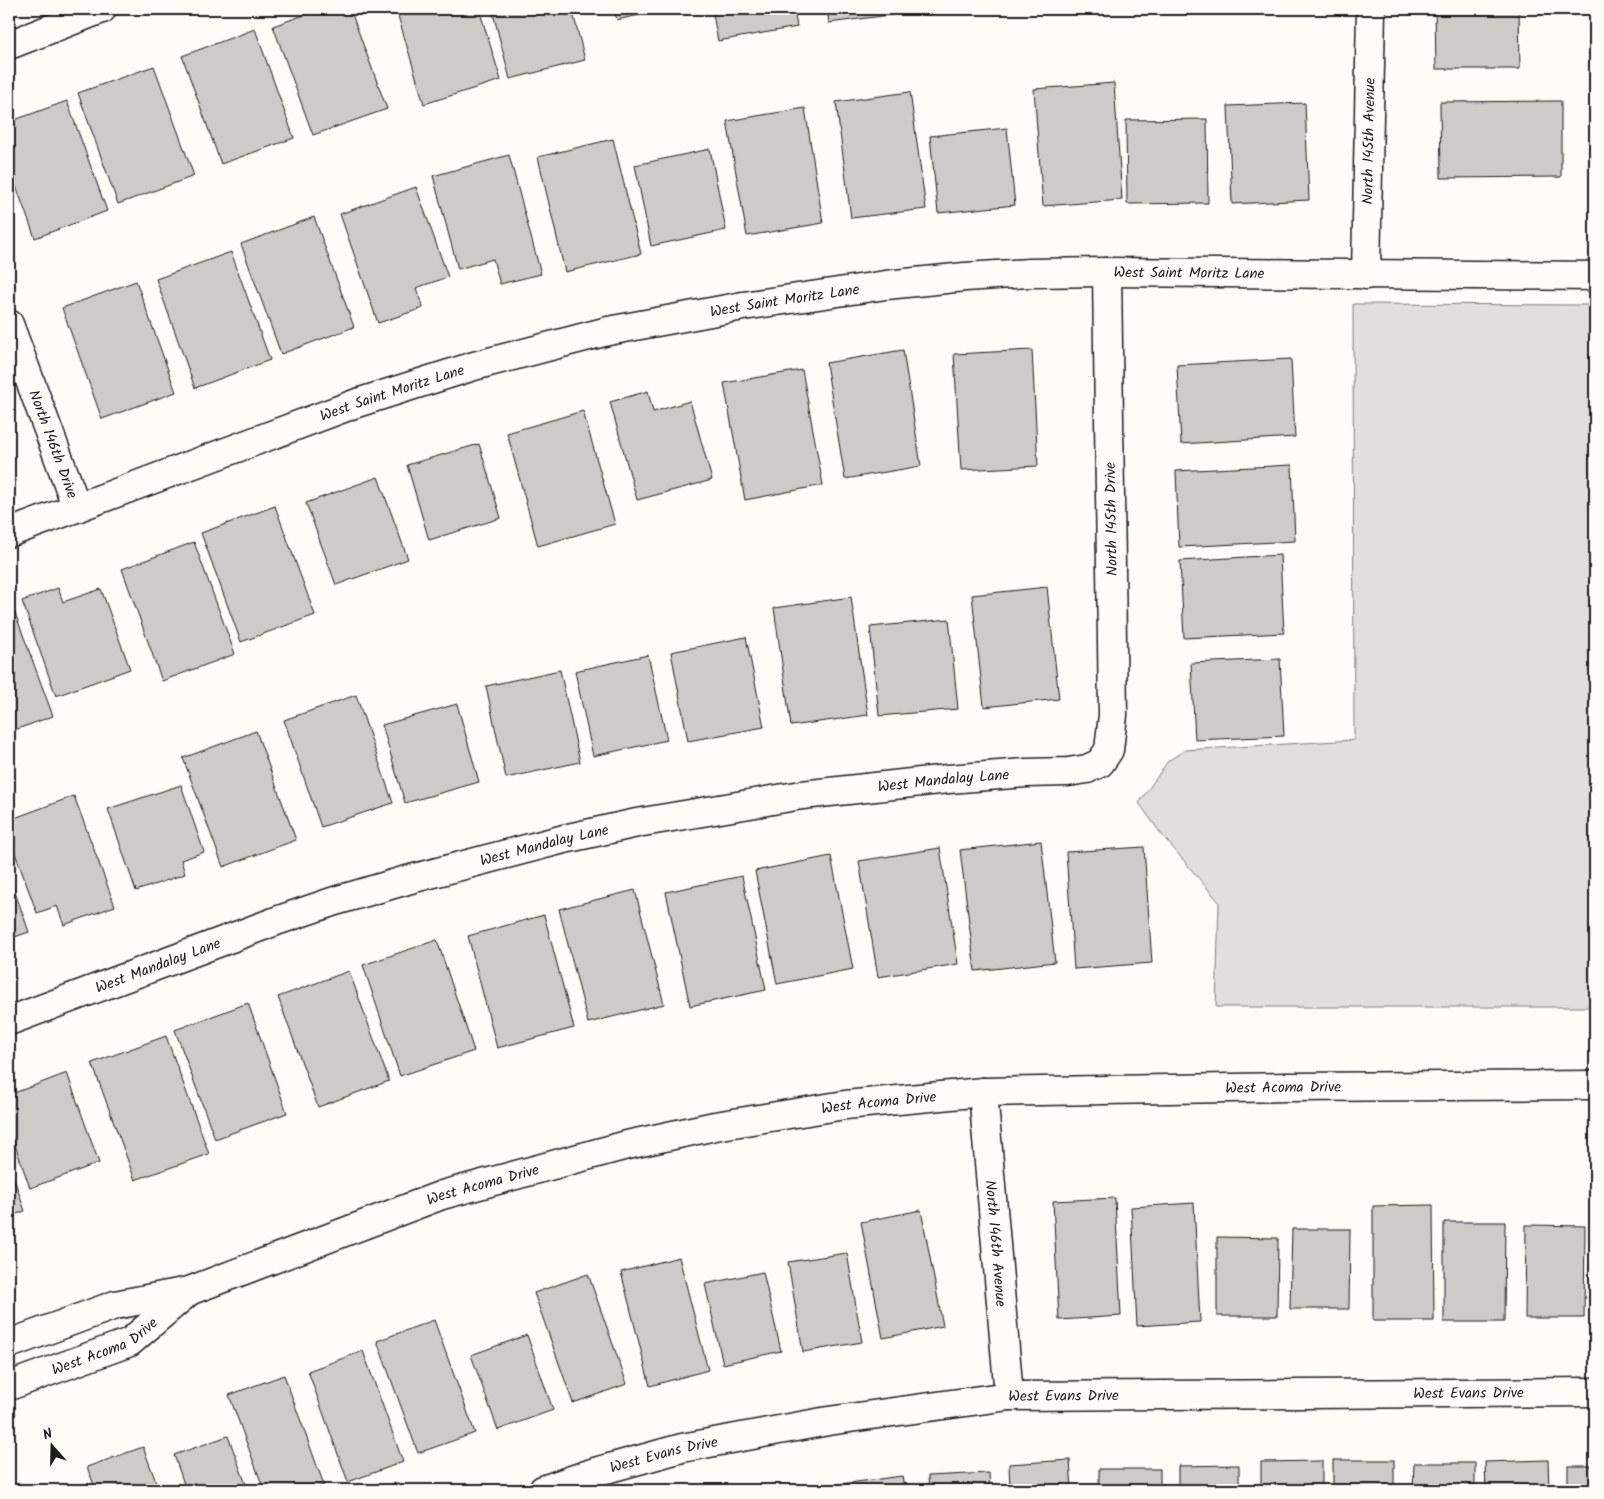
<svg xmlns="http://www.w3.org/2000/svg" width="1604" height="1499" font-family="Kalam,sans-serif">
<rect width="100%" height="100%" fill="#fdfcf7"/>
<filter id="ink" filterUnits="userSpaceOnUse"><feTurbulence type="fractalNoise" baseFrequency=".02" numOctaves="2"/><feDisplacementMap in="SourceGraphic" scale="10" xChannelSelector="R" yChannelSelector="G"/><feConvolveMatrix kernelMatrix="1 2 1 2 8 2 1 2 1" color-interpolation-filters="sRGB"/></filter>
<g filter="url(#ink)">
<polygon fill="#e0dfdb" stroke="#7e7e7c" points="1353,304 1595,305 1595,1007 1216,1007 1219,902 1162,835 1139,803 1168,761 1185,750 1354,740"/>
<g fill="#cccbc8" stroke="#1c1c1c">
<polygon points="321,9 350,9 387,109 313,135 273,26"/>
<polygon points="396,9 479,9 501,80 424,104"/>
<polygon points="492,9 572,9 585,60 510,79"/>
<polygon points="614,9 665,9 617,20"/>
<polygon points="712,9 794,9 797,27 718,41"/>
<polygon points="827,9 905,9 905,13 829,23"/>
<polygon points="1435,9 1519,9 1520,69 1436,69"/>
<polygon points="255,29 294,138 221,164 182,56"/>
<polygon points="154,66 194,176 118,204 78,93"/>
<polygon points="1114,83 1122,200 1043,206 1034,89"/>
<polygon points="910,92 926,209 851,218 836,102"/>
<polygon points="67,101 107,211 35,238 9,167 9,122"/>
<polygon points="1561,101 1561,177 1441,178 1440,102"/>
<polygon points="1305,103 1309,200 1232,204 1228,106"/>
<polygon points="805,108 823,223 747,236 727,121"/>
<polygon points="1207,119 1208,203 1127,204 1126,120"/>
<polygon points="1007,128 1015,205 938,213 930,136"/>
<polygon points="613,139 641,254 565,272 538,157"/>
<polygon points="710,149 726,230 651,246 635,165"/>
<polygon points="509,155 541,274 500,284 493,259 458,269 433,176"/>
<polygon points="416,187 448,277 416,288 423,308 378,323 340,214"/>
<polygon points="314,217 354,327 281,354 241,244"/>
<polygon points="231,252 270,360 195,388 156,279"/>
<polygon points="136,281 176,392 102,419 62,308"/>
<polygon points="903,350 921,466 845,479 826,363"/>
<polygon points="1032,350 1038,466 961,470 954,354"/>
<polygon points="1291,359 1295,437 1181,444 1177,365"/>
<polygon points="802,370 823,485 745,500 724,383"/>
<polygon points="648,391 653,412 690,401 712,480 637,500 610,402"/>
<polygon points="583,411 615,524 538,546 507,433"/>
<polygon points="479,444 501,518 429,540 407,465"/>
<polygon points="1292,465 1295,541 1179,547 1176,471"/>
<polygon points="378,477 408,559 336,585 306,503"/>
<polygon points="275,506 315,615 241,642 201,533"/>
<polygon points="194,542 235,654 162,681 122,569"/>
<polygon points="1280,555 1284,633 1184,638 1180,561"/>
<polygon points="1047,587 1059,699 984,707 972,595"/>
<polygon points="58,588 63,602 101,589 130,669 56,696 22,601"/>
<polygon points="851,597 868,715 791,726 774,608"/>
<polygon points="12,605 53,716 9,732 9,606"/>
<polygon points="949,619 958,709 879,716 870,627"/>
<polygon points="746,637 764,727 688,741 671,652"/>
<polygon points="648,655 667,740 593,756 575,671"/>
<polygon points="1280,659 1284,736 1195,740 1191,663"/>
<polygon points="560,670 580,762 506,778 486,686"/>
<polygon points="356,695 393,803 321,827 284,720"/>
<polygon points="457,704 479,782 405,803 382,725"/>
<polygon points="256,731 296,840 223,867 183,758"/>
<polygon points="181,785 204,852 181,860 185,874 136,891 108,809"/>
<polygon points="74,796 115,906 64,925 57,906 37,913 9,837 9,820"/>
<polygon points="1041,841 1055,962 975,971 960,850"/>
<polygon points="1144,847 1152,963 1074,969 1066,852"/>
<polygon points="940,848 958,964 878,977 859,861"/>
<polygon points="831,856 853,969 777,984 755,871"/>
<polygon points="9,875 29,932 9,939"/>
<polygon points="742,876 766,990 690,1006 666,892"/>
<polygon points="635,890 664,1004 588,1023 559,909"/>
<polygon points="544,915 574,1028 497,1048 468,936"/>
<polygon points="437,940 474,1051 400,1076 363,965"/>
<polygon points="349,971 389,1081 318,1107 278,997"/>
<polygon points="248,1003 287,1113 215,1139 175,1030"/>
<polygon points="166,1036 209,1154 135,1180 92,1063"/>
<polygon points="67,1073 99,1163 30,1188 9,1128 9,1095"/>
<polygon points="9,1164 25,1211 9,1217"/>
<polygon points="1115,1198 1121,1316 1059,1320 1053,1201"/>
<polygon points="1194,1203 1200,1322 1137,1326 1131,1207"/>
<polygon points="1433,1205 1434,1321 1373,1321 1373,1206"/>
<polygon points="921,1210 943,1326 883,1338 861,1222"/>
<polygon points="1444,1222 1505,1222 1504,1322 1444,1322"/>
<polygon points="1526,1225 1585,1226 1584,1318 1525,1318"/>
<polygon points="1292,1229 1350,1229 1349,1309 1290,1309"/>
<polygon points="1217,1237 1278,1238 1277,1316 1217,1316"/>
<polygon points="847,1253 862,1342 803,1352 788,1262"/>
<polygon points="679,1257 708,1370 650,1386 621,1272"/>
<polygon points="763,1272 781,1351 723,1364 705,1284"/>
<polygon points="588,1274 627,1384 573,1403 534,1293"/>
<polygon points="434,1320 475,1433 418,1453 377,1341"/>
<polygon points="527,1335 553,1410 498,1430 471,1355"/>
<polygon points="363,1351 403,1462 348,1482 308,1371"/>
<polygon points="284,1375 324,1485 310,1490 264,1490 229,1395"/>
<polygon points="228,1436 248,1490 186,1490 174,1455"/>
<polygon points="143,1447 159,1490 96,1490 87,1467"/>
<polygon points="1070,1460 1072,1490 1010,1490 1009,1464"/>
<rect x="1333" y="1460" width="61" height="30"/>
<polygon points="1548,1460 1549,1490 1486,1490 1485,1462"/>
<polygon points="1322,1461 1322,1490 1261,1490 1261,1462"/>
<polygon points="1414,1463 1475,1463 1475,1490 1413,1490"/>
<polygon points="1239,1465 1239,1490 1178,1490 1178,1466"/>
<rect x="1568" y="1466" width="27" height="24"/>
<rect x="1099" y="1469" width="61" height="21"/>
<polygon points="989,1473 990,1490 929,1490 928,1476"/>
<polygon points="902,1476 904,1490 842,1490 841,1484"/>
</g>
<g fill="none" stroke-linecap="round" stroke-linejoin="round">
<g stroke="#1c1c1c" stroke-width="31">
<g id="minor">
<polyline points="9,45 102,9"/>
<path id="s1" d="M1366,275L1371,9"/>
<path id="s2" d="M9,324L77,508"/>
<path id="s3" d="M9,533L357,403L474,366L608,331L743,306L886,285L965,277L1029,273L1107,272L1595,276"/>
<path id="s4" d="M9,1021L279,920L335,901L407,880L564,839L637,823L802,795L948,779L1026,773L1068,772L1087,769L1100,763L1109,750L1113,715L1107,272"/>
<path id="s5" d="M983,1092L1009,1396"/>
<path id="s6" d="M9,1344L115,1305L189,1291L442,1195L627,1145L715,1126L845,1105L983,1092L1287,1087L1595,1085"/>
<path id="s7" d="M9,1386L130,1342L188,1292"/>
<path id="s8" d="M543,1490L595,1472L682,1448L828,1421L1009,1396L1595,1392"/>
</g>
</g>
<use href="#minor" stroke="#fdfcf7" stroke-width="28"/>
</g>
</g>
<g text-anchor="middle" stroke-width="4" stroke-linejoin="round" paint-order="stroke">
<g font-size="15" fill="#1c1c1c" stroke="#fdfcf7">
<text dy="5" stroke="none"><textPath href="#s1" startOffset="134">North 145th Avenue</textPath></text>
<text dy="5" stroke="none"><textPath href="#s3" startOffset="1218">West Saint Moritz Lane</textPath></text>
<text dy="5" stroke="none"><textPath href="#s3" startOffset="812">West Saint Moritz Lane</textPath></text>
<text dy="5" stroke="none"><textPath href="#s3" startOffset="408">West Saint Moritz Lane</textPath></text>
<text dy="5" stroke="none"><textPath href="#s2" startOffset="128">North 146th Drive</textPath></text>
<text transform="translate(1111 519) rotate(-91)" y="5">North 145th Drive</text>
<text dy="5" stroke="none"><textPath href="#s4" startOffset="969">West Mandalay Lane</textPath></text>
<text dy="5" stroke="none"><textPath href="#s4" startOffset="564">West Mandalay Lane</textPath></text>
<text dy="5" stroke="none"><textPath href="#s4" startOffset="159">West Mandalay Lane</textPath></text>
<text dy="5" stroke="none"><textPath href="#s6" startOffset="1311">West Acoma Drive</textPath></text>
<text dy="5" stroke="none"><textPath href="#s6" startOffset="906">West Acoma Drive</textPath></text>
<text dy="5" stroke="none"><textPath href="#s6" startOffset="501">West Acoma Drive</textPath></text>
<text dy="5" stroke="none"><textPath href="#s5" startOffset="152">North 146th Avenue</textPath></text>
<text dy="5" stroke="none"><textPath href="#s7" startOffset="104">West Acoma Drive</textPath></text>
<text dy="5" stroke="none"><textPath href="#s8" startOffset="936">West Evans Drive</textPath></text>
<text dy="5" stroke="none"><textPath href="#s8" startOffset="531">West Evans Drive</textPath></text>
<text dy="5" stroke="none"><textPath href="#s8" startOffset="126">West Evans Drive</textPath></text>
</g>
</g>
<rect width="1604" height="1499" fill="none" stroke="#fdfcf7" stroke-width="30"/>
<rect x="15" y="15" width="1574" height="1469" fill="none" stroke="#1c1c1c" stroke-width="2" filter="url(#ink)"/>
<g transform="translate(52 1446) rotate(340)" stroke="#fdfcf7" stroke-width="4" paint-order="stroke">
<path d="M0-4L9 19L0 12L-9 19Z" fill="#1c1c1c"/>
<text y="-8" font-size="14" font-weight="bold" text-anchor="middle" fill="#1c1c1c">N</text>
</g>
</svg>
